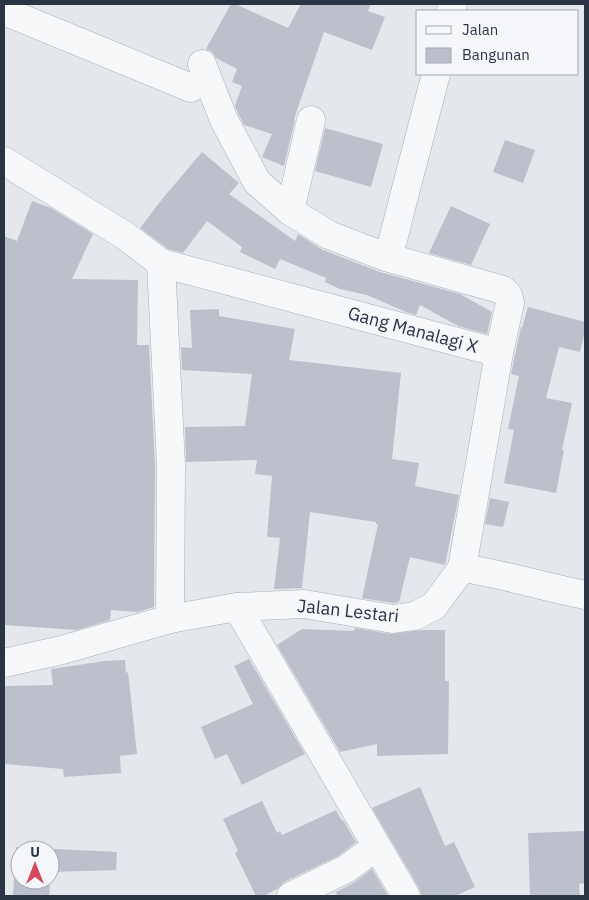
<svg xmlns="http://www.w3.org/2000/svg" width="589" height="900" font-family="'IBM Plex Sans',sans-serif">
<rect width="100%" height="100%" fill="#e4e7ec"/>
<g fill="#bbc0ca" fill-rule="evenodd">
<polygon points="231,4 235,4 288,28 301,4 371,4 368,11 385,17 372,50 324,32 294,119 295,120 284,166 262,157 272,134 244,125 238,113 235,106 242,86 232,82 237,69 216,58 212,52 206,49"/>
<polygon points="325,128 383,144 371,187 315,171"/>
<polygon points="505,140 535,150 523,183 493,172"/>
<polygon points="202,152 239,183 229,194 295,241 298,234 323,250 380,272 460,294 492,312 487,334 458,326 420,305 416,315 406,312 367,295 340,289 325,282 326,278 280,259 275,269 240,252 242,247 207,221 183,253 168,249 140,228 163,198"/>
<polygon points="32,201 51,208 93,234 72,279 138,280 137,345 149,345 155,465 154,607 138,612 111,610 110,620 77,630 4,625 4,236 17,241"/>
<polygon points="451,206 490,224 471,265 429,253"/>
<polygon points="528,307 585,322 585,331 580,352 559,347 546,398 572,403 562,450 564,450 556,493 504,483 514,430 508,429 519,376 511,374 521,327 522,328"/>
<polygon points="219,309 219,316 295,329 289,360 401,373 392,459 419,463 415,486 459,495 445,565 410,557 399,602 393,603 362,598 378,524 376,524 376,522 310,512 302,588 274,589 280,538 267,537 272,476 255,474 257,460 186,462 185,427 245,426 252,374 182,370 181,347 192,348 190,310"/>
<polygon points="490,498 509,502 503,527 485,524"/>
<polygon points="355,628 391,634 421,630 445,630 445,681 449,681 448,754 377,756 377,744 340,752 277,645 302,629 354,631"/>
<polygon points="249,659 305,754 242,785 227,754 215,759 201,727 253,704 234,666"/>
<polygon points="125,660 126,673 128,672 137,754 120,756 121,773 64,777 63,769 4,764 4,686 53,685 51,669 105,661"/>
<polygon points="420,787 445,846 454,842 475,887 455,896 422,896 419,888 372,808"/>
<polygon points="262,801 277,833 280,831 282,835 336,810 342,821 343,820 356,842 338,856 284,882 277,889 263,896 256,896 235,853 238,851 223,819"/>
<polygon points="584,831 585,883 579,884 580,896 530,896 528,833"/>
<path d="M16,847L117,852L116,870L51,872L49,896H13ZM20,850H50V880H20Z"/>
<polygon points="372,869 388,896 337,896 336,892 355,882"/>
</g>
<g fill="none" stroke-linecap="round" stroke-linejoin="round">
<g stroke="#a9aeb7" stroke-width="29">
<g id="street">
<polyline points="4,11 191,88"/>
<polyline points="451,11 453,4"/>
<polyline points="202,64 224,120 257,182 290,211 329,235 386,257"/>
<polyline points="436,74 401,208 393,240 386,257 503,290 508,295 510,303 499,353"/>
<polyline points="4,161 124,235 161,263 499,353 462,568"/>
<polyline points="290,211 311,120"/>
<polyline points="161,263 171,465 170,619"/>
<polyline points="237,607 406,896"/>
<path d="M4,663L62,650L170,619L237,607L304,604L393,619L415,616L434,606L462,568C504,574 544,587 585,595"/>
<polyline points="291,896 346,869 376,847"/>
</g>
</g>
<use href="#street" stroke="#f7f8fa" stroke-width="28"/>
</g>
<g text-anchor="middle" stroke-width="4" stroke-linejoin="round" paint-order="stroke">
<g font-size="18" fill="#2b3445" stroke="#f4f6f9">
<text transform="translate(413 330) rotate(15)" y="6">Gang Manalagi X</text>
<text transform="translate(348 611) rotate(6)" y="6">Jalan Lestari</text>
</g>
</g>
<rect width="589" height="900" fill="none" stroke="#2b3445" stroke-width="10"/>
<rect x="416" y="10" width="162" height="65" fill="#f4f6f9" stroke="#a4a8b1"/>
<rect x="426" y="26" width="25" height="8" fill="#f7f8fa" stroke="#a4a8b1"/>
<text x="462" y="35" font-size="15" fill="#2b3445">Jalan</text>
<rect x="426" y="48" width="25" height="15" fill="#bbc0ca" stroke="#a4a8b1"/>
<text x="462" y="60" font-size="15" fill="#2b3445">Bangunan</text>
<g transform="translate(35 865)"><circle r="24" fill="#f4f6f9" stroke="#a4a8b1"/>
<path d="M0-4L9 19L0 12L-9 19Z" fill="#d1495b"/>
<text y="-8" font-size="14" font-weight="bold" text-anchor="middle" fill="#2b3445">U</text>
</g>
</svg>
